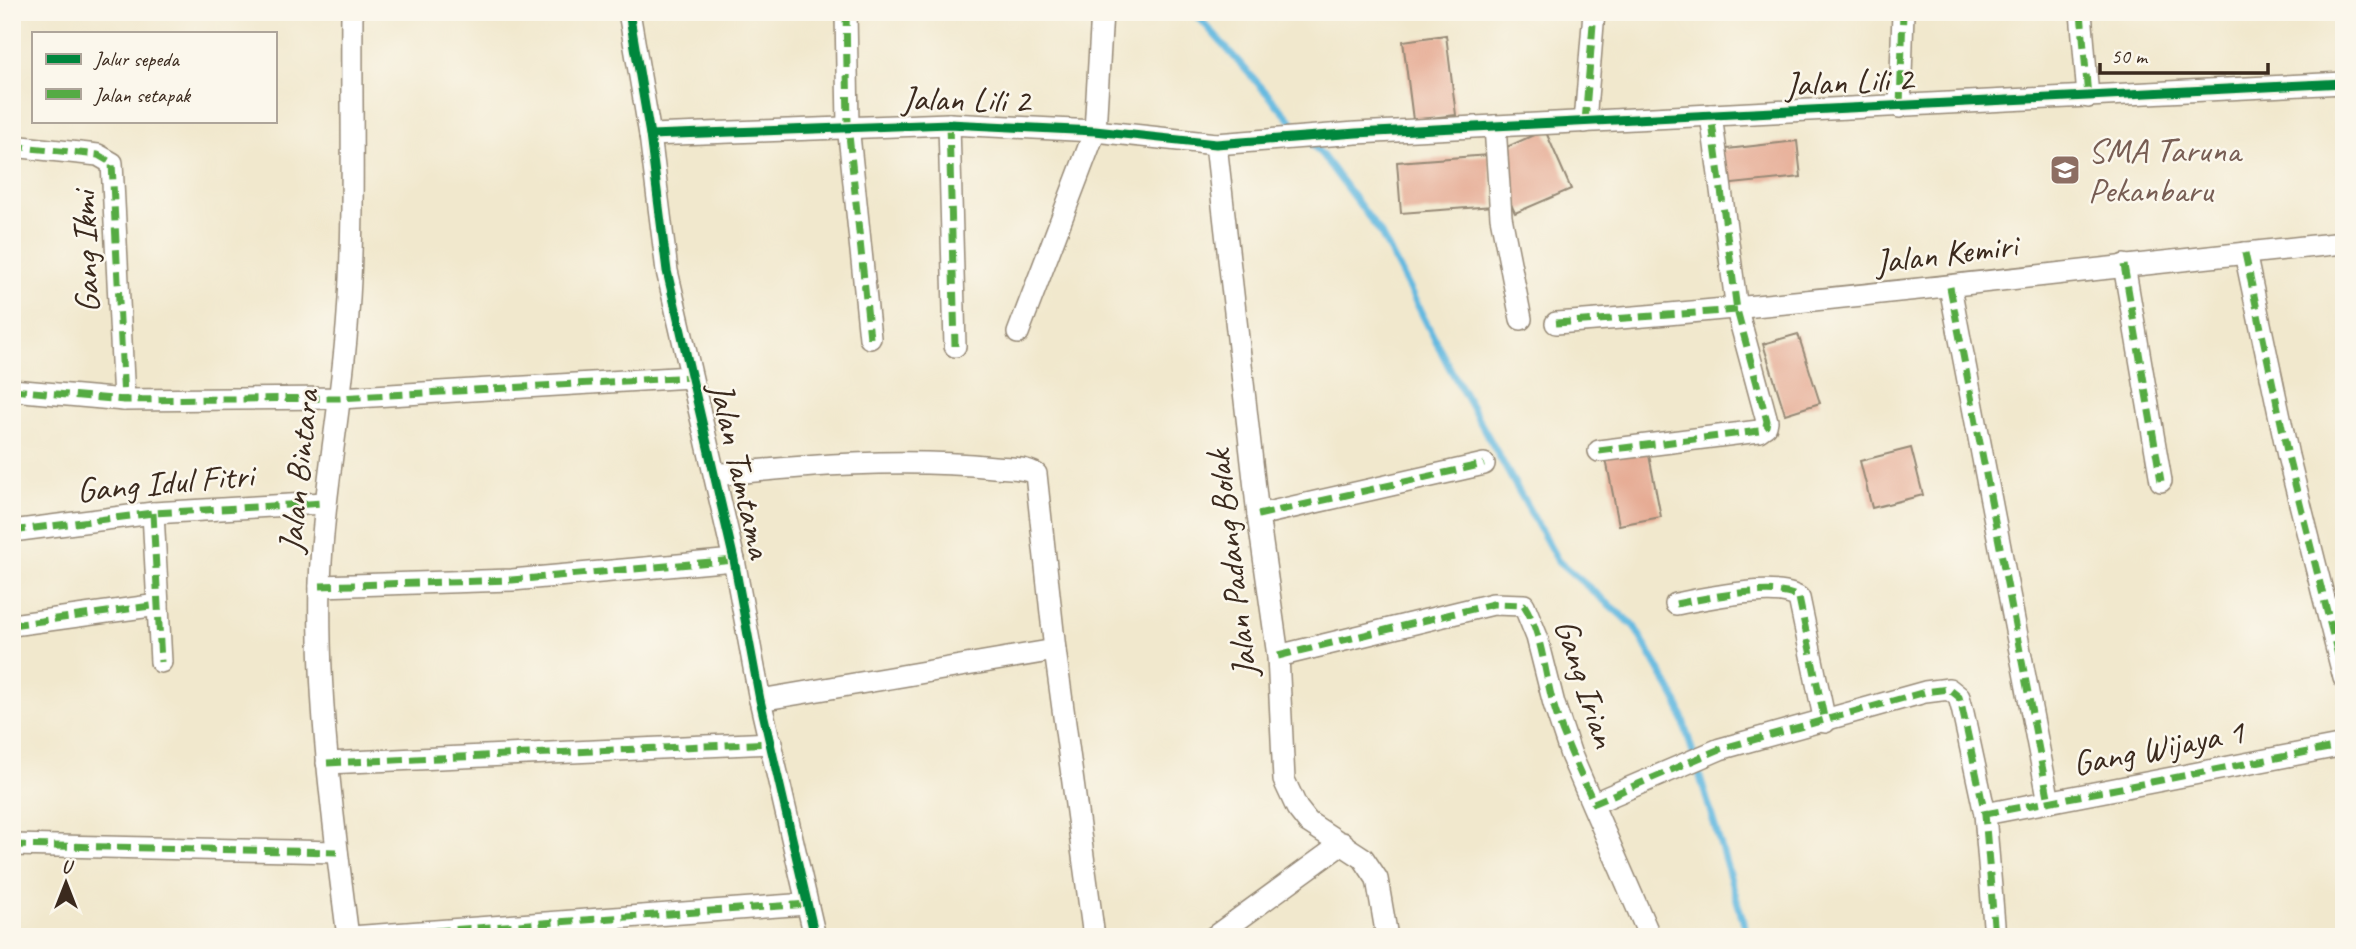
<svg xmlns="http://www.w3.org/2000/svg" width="2356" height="949" font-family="Caveat,sans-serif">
<rect width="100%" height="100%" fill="#fbf7ec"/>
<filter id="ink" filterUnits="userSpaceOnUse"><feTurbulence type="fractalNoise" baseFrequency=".0143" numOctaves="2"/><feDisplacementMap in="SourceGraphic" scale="14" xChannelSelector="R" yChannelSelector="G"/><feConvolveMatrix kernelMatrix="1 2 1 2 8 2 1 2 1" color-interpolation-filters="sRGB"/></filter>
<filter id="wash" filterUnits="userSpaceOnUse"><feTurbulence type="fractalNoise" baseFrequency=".00686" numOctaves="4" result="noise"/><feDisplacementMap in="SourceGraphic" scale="28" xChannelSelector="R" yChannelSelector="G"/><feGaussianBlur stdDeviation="1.57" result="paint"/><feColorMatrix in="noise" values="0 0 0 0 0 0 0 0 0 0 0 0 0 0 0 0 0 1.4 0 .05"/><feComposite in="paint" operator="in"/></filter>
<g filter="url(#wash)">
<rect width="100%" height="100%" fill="#f1e8cd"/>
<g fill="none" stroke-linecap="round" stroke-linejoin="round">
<polyline stroke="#64b9e0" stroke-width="7" points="1194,12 1322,155 1380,232 1448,365 1558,561 1634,626 1678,703 1748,937"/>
</g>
<g id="blocks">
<g fill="#e6ac94">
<polygon points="1446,35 1456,115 1413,120 1403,41"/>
<polygon points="1545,130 1571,189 1515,213 1489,155 1493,206 1401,213 1397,162 1489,155"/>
<polygon points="1797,141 1801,177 1723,185 1719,150"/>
<polygon points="1798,334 1820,403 1785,414 1763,344"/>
<polygon points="1647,445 1661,517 1619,525 1605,454"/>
<polygon points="1911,448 1923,495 1872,508 1860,461"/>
</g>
</g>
</g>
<g filter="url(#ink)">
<use href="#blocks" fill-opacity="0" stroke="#968976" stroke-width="2"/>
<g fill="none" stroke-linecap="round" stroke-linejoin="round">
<g stroke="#968976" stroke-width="24">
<g id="street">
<polyline points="629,12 650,135 667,271 734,560 760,700 815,937"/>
<polyline points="846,12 848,125 870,338"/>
<polyline points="2081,12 2088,97"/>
<polyline points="1900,107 1903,12"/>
<polyline points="1585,122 1594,12"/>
<polyline points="949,124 955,346"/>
<polyline points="1495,126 1501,217 1521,319"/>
<polyline points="650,135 949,124 1095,131 1216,144 1356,133 2344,83"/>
<polyline points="1216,144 1258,515 1278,656 1284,780 1297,808 1308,822 1363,858 1377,879 1387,937"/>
<polyline points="12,146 98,155 112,163 124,400"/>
<polyline points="2245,253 2288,456 2344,678"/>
<polyline points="2124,265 2161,481"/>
<polyline points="1950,287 2049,802"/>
<path d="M1556,323C1819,304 2081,269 2344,243"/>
<polyline points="1018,333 1095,131 1102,12"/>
<polyline points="12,390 124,400 340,398 691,377"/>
<polyline points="1599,451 1759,431 1766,426 1767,421 1737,310 1711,115"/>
<path d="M715,475C808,465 901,458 994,467C1007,468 1025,467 1036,474L1055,650L1094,937"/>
<polyline points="153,513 161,662"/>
<polyline points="1258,515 1484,464"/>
<polyline points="12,531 153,513 324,503"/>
<polyline points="320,586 512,580 734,560"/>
<path d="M1676,604C1702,599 1778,582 1799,598L1825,722"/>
<polyline points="12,625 158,605"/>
<polyline points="1278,656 1493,604 1524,605 1537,637 1554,704 1571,755 1650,937"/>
<polyline points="760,700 1055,650"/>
<polyline points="327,763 772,743"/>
<polyline points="1594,803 1720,749 1925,692 1949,689 1959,697 1962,708 1985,814 1995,937"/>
<polyline points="1985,814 2344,745"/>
<polyline points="12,845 337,852"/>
<path d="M348,937C333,821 317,699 320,583C323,493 342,405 348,314C355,214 351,112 352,12"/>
<polyline points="351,937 807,904"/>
<polyline points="1214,937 1343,843"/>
</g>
</g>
<use href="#street" stroke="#fff" stroke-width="21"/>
<g stroke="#55ab43" stroke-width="7" stroke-dasharray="14 7" stroke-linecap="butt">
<polyline points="846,12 848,125 870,338"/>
<polyline points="2081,12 2088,97"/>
<polyline points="1900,107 1903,12"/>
<polyline points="1585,122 1594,12"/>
<polyline points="949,124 955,346"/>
<polyline points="12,146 98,155 112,163 124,400"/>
<polyline points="2245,253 2288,456 2343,675"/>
<polyline points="2124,265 2161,481"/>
<polyline points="1950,287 2049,802"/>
<polyline points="1556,323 1737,310"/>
<polyline points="12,390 124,400 340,398 691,377"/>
<polyline points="1599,451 1759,431 1766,426 1767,421 1737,310 1711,115"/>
<polyline points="153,513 161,662"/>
<polyline points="1258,515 1484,464"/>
<polyline points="12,531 153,513 324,503"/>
<polyline points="320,586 512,580 734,560"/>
<path d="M1676,604C1702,599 1778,582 1799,598L1825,722"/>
<polyline points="12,625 158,605"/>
<path d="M1278,656L1493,604L1524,605C1542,633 1544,671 1553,703C1563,738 1579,770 1594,803L1720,749L1925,692L1949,689L1959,697L1962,708L1985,814L1995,937"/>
<polyline points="327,763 772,743"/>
<polyline points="1985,814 2344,745"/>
<polyline points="12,845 337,852"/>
<polyline points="351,937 807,904"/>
</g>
<g stroke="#fbf7ec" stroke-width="13">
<g id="cycleway">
<polyline points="629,12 650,135 667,271 734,560 760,700 815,937"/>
<polyline points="650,135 949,124 1095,131 1216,144 1356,133 2344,83"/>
</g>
</g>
<use href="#cycleway" stroke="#00873e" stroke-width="9"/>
</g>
</g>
<defs>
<g id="school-square" transform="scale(1.575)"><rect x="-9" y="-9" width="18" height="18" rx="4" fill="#8d6e63" stroke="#fbf7ec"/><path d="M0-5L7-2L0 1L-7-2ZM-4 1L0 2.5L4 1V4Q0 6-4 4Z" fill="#fff"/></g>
</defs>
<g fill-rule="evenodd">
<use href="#school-square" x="2065" y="170"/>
</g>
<g text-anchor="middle" stroke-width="5" stroke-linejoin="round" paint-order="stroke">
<g font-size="35" fill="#3b2a1e" stroke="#fbf7ec">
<text transform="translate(1849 81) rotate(-3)" y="12">Jalan Lili 2</text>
<text transform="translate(966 99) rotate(1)" y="12">Jalan Lili 2</text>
<text transform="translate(85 252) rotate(-92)" y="12">Gang Ikmi</text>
<text transform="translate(1946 253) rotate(-7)" y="12">Jalan Kemiri</text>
<text transform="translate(741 470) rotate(77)" y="12">Jalan Tamtama</text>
<text transform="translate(298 471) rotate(-84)" y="12">Jalan Bintara</text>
<text transform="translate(165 482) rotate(-5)" y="12">Gang Idul Fitri</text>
<text transform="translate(1231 564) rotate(-97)" y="12">Jalan Padang Bolak</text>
<text transform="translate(1586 683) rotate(72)" y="12">Gang Irian</text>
<text transform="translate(2158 747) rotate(-11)" y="12">Gang Wijaya 1</text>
</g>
<g font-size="35" fill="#785e54" stroke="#fbf7ec" text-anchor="start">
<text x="2088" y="162">SMA Taruna<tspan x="2088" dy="40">Pekanbaru</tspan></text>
</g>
</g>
<rect width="2356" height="949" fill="none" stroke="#fbf7ec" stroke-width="42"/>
<rect x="32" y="32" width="245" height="91" fill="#fbf7ec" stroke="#aea59a" stroke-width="2"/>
<rect x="46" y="54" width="35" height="10" fill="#00873e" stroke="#aea59a" stroke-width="2"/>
<text x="94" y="66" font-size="21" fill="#3b2a1e">Jalur sepeda</text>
<rect x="46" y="89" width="35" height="10" fill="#55ab43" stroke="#aea59a" stroke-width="2"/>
<text x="94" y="102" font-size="21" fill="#3b2a1e">Jalan setapak</text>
<g transform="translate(66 883)" stroke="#fbf7ec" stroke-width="5" paint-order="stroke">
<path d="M0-5L12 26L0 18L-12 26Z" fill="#3b2a1e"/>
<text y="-10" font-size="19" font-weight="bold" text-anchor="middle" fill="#3b2a1e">U</text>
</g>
<path d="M2100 63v10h168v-10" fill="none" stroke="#3b2a1e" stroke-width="3.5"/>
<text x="2111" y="63" font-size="21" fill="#3b2a1e" stroke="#fbf7ec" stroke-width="5" paint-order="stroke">50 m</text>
</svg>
